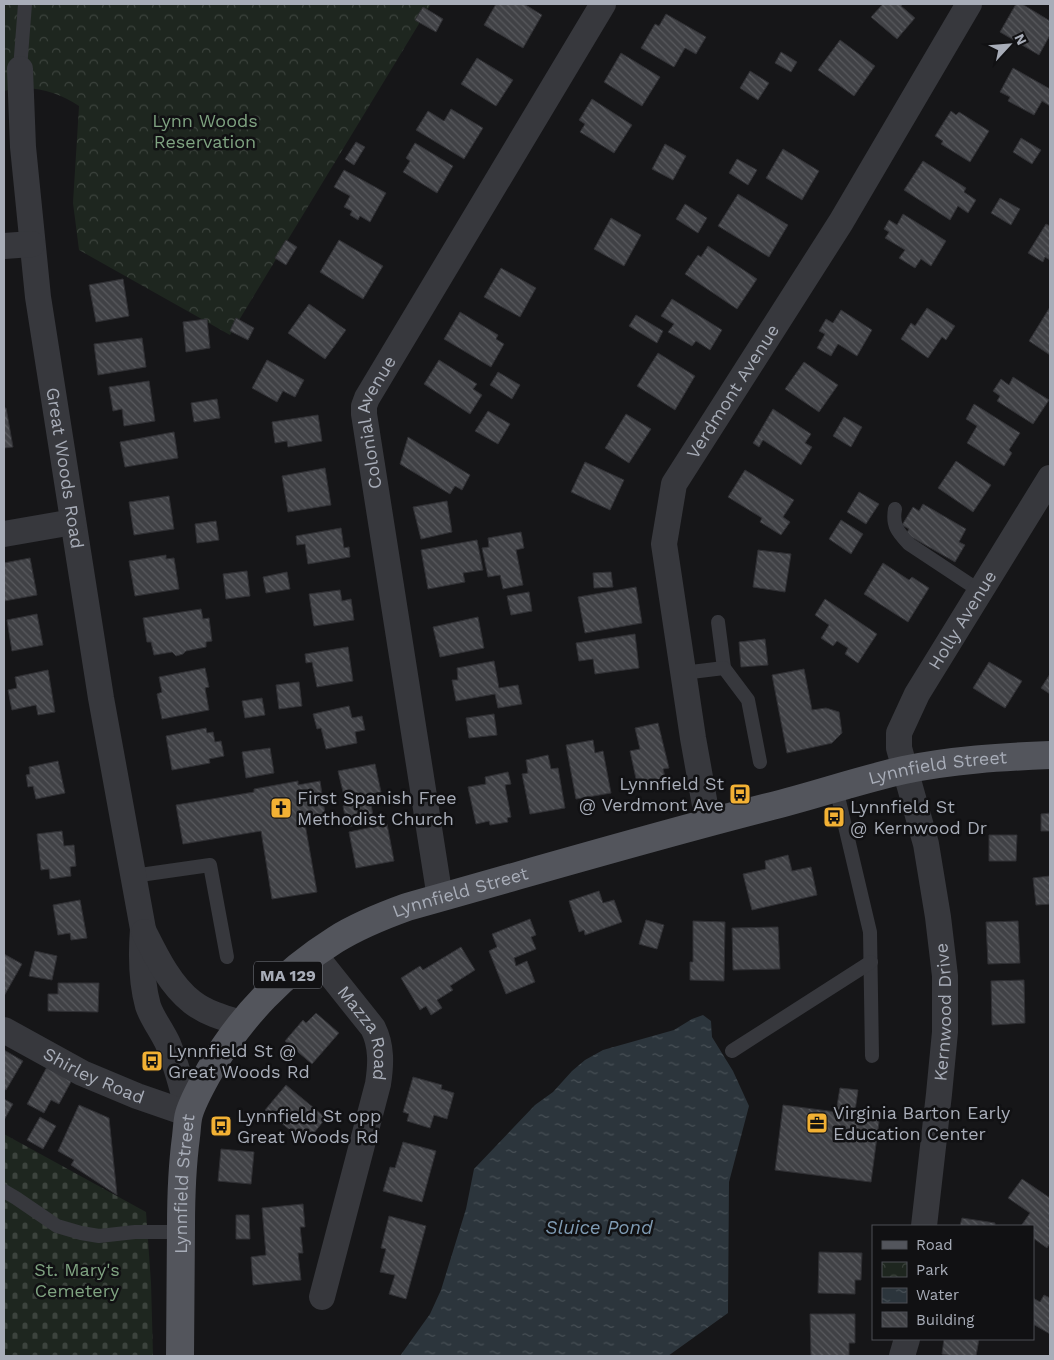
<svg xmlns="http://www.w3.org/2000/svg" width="1054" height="1360" font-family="'Work Sans',sans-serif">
<defs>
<pattern id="cemetery-stones" width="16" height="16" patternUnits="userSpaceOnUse" patternTransform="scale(1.25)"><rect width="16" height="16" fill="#1e261f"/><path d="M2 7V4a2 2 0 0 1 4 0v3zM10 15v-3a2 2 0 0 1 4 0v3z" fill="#3c433d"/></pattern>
<pattern id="park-crowns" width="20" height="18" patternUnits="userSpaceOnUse" patternTransform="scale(1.25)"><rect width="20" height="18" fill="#1e261f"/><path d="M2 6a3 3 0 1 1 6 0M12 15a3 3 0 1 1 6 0" fill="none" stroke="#3c433d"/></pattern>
<pattern id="water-ripples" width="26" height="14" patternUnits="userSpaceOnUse" patternTransform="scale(1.25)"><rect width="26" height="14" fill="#2c353c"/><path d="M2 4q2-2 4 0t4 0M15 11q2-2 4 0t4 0" fill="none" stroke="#485056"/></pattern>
<pattern id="building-back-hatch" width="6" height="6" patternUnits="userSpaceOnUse" patternTransform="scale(1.25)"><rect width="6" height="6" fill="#404145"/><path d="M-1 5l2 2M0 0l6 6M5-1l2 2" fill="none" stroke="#595a5e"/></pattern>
</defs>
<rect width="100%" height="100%" fill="#161618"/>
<polygon fill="url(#cemetery-stones)" points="4,1134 146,1212 151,1283 153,1356 4,1356"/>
<path fill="url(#park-crowns)" d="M4,4H431L230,335L79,250L73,203L79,106C56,91 31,84 4,91Z"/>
<polygon fill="url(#water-ripples)" points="703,1015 711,1021 712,1037 733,1071 749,1106 729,1182 728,1313 668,1356 400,1356 430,1314 441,1290 466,1209 474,1169 535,1105 553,1092 572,1071 585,1060 603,1050 674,1030 692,1019"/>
<g fill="url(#building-back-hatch)" stroke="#303034">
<polygon points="496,4 524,4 542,15 523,48 484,25"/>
<polygon points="883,4 903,4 901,6 915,18 897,39 871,17"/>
<polygon points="1016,4 1022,4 1050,21 1050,35 1039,55 1000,32"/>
<polygon points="423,7 443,19 436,32 415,20"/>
<polygon points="666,14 706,37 696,54 685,48 674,67 641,48 655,24 659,26"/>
<polygon points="840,40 875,66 854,96 818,70"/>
<polygon points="781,52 797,62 791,72 775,63"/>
<polygon points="621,53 660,77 642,106 604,82"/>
<polygon points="477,58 513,80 496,106 461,84"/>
<polygon points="1013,68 1050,89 1050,106 1042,101 1034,115 1008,101 1010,97 1000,92"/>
<polygon points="750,71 769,83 758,100 740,88"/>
<polygon points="592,99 632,125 614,153 580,132 585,124 579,120"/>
<polygon points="451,109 483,128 464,159 416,130 428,111 444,121"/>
<polygon points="951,111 956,115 959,112 989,131 970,162 941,144 943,141 935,136"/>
<polygon points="1021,138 1041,150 1032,164 1013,152"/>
<polygon points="356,142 365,147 354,165 345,159"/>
<polygon points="415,143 453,166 437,193 403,172 410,161 406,158"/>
<polygon points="665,144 686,156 673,180 652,169"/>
<polygon points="783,149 819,171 802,200 766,178"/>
<polygon points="737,159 757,170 748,185 729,173"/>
<polygon points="923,161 966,188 964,192 976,200 968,213 958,206 950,220 904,190"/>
<polygon points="344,170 386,193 370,222 360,216 358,220 350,215 352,211 344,207 350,196 334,187"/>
<polygon points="738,194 788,225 769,257 718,226"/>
<polygon points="1000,198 1020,209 1011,225 991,213"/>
<polygon points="685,204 707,218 698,233 676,219"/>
<polygon points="903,214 946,241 931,266 921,259 915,268 899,258 905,250 885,238 889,232 884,229 889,220 897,225"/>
<polygon points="611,218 641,235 624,266 594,249"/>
<polygon points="1046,224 1050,226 1050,260 1045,257 1043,262 1028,253"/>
<polygon points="286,240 297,247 286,265 275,258"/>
<polygon points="339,240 383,266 363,299 320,272"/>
<polygon points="708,246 757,279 737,309 685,274 698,255 701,257"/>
<polygon points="501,268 536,288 520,317 484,297"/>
<polygon points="123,279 129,316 96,322 89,285"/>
<polygon points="672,299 722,330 710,350 696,341 692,346 668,332 674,324 661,316"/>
<polygon points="309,304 346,330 325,359 288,333"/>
<polygon points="1050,307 1050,355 1029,341"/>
<polygon points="927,308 955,326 946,340 942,337 928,358 901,339 911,323 915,326"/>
<polygon points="841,310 872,330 857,356 838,344 831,356 817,348 825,334 819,331 826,319 833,323"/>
<polygon points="460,312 498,335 496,339 504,344 491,367 444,339"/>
<polygon points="636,315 663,331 657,343 629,326"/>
<polygon points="236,318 254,328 248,340 230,331"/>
<polygon points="207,319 210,348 186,352 183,322"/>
<polygon points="142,338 146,367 98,375 94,344"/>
<polygon points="658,353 695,376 675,410 637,386"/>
<polygon points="267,360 304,380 295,397 283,391 277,402 252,388"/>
<polygon points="439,360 477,384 473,389 482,395 470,414 424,384"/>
<polygon points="804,362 838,385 819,412 785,389"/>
<polygon points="498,372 520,385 512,399 490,385"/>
<polygon points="1013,377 1049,400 1033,424 997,401 1000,396 993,391 1001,379 1009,385"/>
<polygon points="149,381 155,421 124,426 122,409 113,411 109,387"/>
<polygon points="217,399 220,418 194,422 191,403"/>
<polygon points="974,404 1020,433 1009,450 1012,453 1004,466 967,443 977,426 966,419"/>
<polygon points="4,408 6,408 13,447 4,448"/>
<polygon points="773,409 811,434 805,443 812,447 801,465 763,440 759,447 753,443"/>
<polygon points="488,411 510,424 498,444 475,431"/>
<polygon points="626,414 651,429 629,463 605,448"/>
<polygon points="318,415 322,441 288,447 287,441 275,443 272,422"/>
<polygon points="844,417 862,427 851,447 833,436"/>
<polygon points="174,432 178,458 125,467 120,442"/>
<polygon points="408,437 470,475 462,490 455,486 450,494 400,464"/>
<polygon points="956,461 991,485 973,512 938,488"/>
<polygon points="585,462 624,480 610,510 571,492"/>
<polygon points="325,468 331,505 288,512 282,476"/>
<polygon points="745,470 794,500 783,517 790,522 781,535 760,522 762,518 728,497"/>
<polygon points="859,492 879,504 866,524 847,512"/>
<polygon points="169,496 174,529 134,535 129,502"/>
<polygon points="447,501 452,532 421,539 413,507"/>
<polygon points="923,504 966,529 959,542 965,545 955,562 906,534 909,529 902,525 913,507 919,511"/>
<polygon points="841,520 863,534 851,554 829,539"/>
<polygon points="216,521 219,540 197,543 195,524"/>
<polygon points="341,528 344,548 349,547 350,557 308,564 305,544 297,545 296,536"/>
<polygon points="521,532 524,548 516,550 523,585 503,589 500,575 488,577 482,548 489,547 488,538"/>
<polygon points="477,540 483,570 463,573 465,582 428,589 421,550"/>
<polygon points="758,550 791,554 785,592 753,587"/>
<polygon points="166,555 166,559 174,558 179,589 135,596 129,561"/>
<polygon points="30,558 37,595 4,601 4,563"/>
<polygon points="883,563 909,580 912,577 929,588 908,622 864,594"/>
<polygon points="247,571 250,596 226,599 223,574"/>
<polygon points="287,572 290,589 266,593 263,577"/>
<polygon points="611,572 613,587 594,588 593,573"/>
<polygon points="636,587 642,623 585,633 578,597"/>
<polygon points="340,590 342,601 351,599 354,620 314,626 309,594"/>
<polygon points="529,592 532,611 511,615 507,596"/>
<polygon points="825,599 877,634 858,663 845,654 848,648 837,641 833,646 821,638 829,625 815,615"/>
<polygon points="201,609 203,619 209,618 212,641 206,642 206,647 186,651 183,654 176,656 172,652 154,655 151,642 147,642 143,618"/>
<polygon points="37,614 43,645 12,651 7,620"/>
<polygon points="478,617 484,648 440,657 433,627"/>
<polygon points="635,634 639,668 595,674 593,659 579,661 576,643"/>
<polygon points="765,639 768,665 741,667 739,642"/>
<polygon points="348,647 353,681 317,687 312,662 306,663 305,654"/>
<polygon points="494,661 499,688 518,685 522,704 498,708 495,694 456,701 452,680 458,680 457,668"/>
<polygon points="989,662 1022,681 1005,708 973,688"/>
<polygon points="205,668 209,687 205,688 209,710 162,719 157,694 162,692 159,677"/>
<polygon points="804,669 812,710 826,708 839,712 842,733 832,743 787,753 772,675"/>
<polygon points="48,670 55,712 38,715 36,705 12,710 8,690 17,688 15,677"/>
<polygon points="1050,674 1050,694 1041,688"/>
<polygon points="299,682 302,706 279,709 276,685"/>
<polygon points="262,698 265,715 245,718 242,701"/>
<polygon points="349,706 352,718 362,716 365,730 355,732 357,743 326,749 321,728 317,729 313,714"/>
<polygon points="494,714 497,735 469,738 466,718"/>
<polygon points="658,723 669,768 663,769 666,781 638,788 630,751 640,749 635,728"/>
<polygon points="206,728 207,733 213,732 215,742 221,741 224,756 209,759 210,763 172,770 166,736"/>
<polygon points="593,740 595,753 603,751 611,793 576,799 566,745"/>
<polygon points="270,748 274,773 246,778 242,752"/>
<polygon points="548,755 551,769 558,768 565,808 530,814 522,774 528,773 526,760"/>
<polygon points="58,761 65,793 36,799 33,786 28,787 26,775 30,774 29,767"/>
<polygon points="375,764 381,792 345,800 338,771"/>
<polygon points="508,772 511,784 505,785 511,817 507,818 508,822 490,825 489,821 476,824 468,787 486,784 485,777"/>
<polygon points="298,781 298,785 320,781 326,820 305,824 317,892 272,899 261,831 183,844 176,805 254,792 254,789"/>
<polygon points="370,799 374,821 347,827 343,806"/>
<polygon points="1050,813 1050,831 1041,831 1041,814"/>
<polygon points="387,824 394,861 356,868 349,832"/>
<polygon points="62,831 64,846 74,845 76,866 70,867 71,876 50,879 49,869 41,870 37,834"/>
<polygon points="989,835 1017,835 1016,861 989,861"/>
<polygon points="788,855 792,871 811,867 817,895 752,910 743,874 766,869 765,861"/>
<polygon points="1050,876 1050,904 1036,905 1033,878"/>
<polygon points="599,891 603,903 614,900 622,922 585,935 584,930 579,932 569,901"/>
<polygon points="80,900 87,938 71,940 70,933 58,935 53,905"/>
<polygon points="530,919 536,935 531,937 536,949 514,958 516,966 527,961 535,982 506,994 489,951 497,947 492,934"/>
<polygon points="646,920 664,925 657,949 639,944"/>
<polygon points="693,921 725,922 724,981 690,980 690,962 693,962"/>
<polygon points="1018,921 1020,963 988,964 986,922"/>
<polygon points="778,927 780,969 733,970 732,928"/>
<polygon points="461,947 475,970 450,986 453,990 437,1000 442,1008 431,1015 426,1006 420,1010 401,978 420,966 423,970"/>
<polygon points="35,951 57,956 52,980 29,976"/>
<polygon points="4,954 22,964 4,996"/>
<polygon points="1024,980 1025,1023 992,1025 991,981"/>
<polygon points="58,983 99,983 98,1012 48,1011 48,994 58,994"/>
<polygon points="316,1013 339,1033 312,1064 285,1041 303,1020 306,1023"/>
<polygon points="4,1050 23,1061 6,1090 4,1089"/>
<polygon points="48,1065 73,1078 59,1104 51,1100 44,1113 27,1104"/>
<polygon points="413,1077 442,1085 441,1089 454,1093 447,1119 434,1115 430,1128 407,1121 409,1114 403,1112"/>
<polygon points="286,1085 326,1118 309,1139 299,1130 295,1134 265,1110"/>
<polygon points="840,1088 858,1090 855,1111 880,1114 871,1182 775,1170 783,1105 836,1112"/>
<polygon points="4,1099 13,1104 4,1120"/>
<polygon points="79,1105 109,1118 117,1195 71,1165 74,1160 58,1151"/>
<polygon points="40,1117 56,1126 43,1149 27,1140"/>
<polygon points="403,1142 436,1151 422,1202 383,1191 390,1167 395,1168"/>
<polygon points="221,1149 254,1152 251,1184 218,1181"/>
<polygon points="1022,1179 1050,1198 1050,1224 1049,1227 1050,1228 1050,1243 1047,1248 1033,1238 1033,1226 1021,1226 1030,1213 1008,1198"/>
<polygon points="303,1204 305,1227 300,1227 303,1253 298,1253 301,1280 253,1285 251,1257 266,1255 262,1208"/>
<polygon points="236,1215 249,1215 250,1239 236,1239"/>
<polygon points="389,1216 426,1226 406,1299 389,1294 395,1275 380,1272 386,1249 381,1248"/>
<polygon points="962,1218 995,1223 995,1226 960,1226"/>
<polygon points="819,1252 862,1253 861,1280 855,1280 855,1294 818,1293"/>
<polygon points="1044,1295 1050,1298 1050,1334 1033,1324 1033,1298 1040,1302"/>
<polygon points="810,1314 855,1314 855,1343 849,1343 849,1356 811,1356"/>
<polygon points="944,1339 979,1339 976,1356 953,1356 942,1354"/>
</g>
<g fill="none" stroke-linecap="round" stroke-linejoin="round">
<g stroke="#37383d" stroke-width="14">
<polyline points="20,69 25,4"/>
<path d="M895,509C892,526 898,532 909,544L980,591"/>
<polyline points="718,622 724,668"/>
<polyline points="683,673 724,668 748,700 760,762"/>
<polyline points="836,788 870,932 872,1056"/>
<polyline points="133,876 210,865 227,957"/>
<polyline points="732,1051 871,962"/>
<polyline points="4,1191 16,1198 57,1226 81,1233 99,1236 135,1232 181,1232"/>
</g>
<g stroke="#37383d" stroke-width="26">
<path id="s1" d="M20,69L23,147L38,297L101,698L143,929C141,955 141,981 148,1006C152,1018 162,1031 168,1044C177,1066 183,1091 189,1114"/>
<polyline points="4,246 32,244"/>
<polyline points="4,534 73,522"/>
<path id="s2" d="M708,822L693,738L664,544L674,484L841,222L969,4"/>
<path id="s3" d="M440,898L364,414V406L367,398L603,4"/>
<path d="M144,932C156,956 170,985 192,1002C206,1013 224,1018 241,1023"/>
<path id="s4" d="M314,954L373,1028C382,1046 381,1065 378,1084L322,1297"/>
<path id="s5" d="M4,1030L82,1073L137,1096L189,1114"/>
<path id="s6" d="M924,1226L939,1094L945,1032V976L938,917L926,844L899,748V733L917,694L1050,478"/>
<polyline points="902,1356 907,1339"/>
</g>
<path stroke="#53555c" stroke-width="28" id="s7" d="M180,1356C180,1313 181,1270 181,1227C181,1197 182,1167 186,1137C187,1129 187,1121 189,1114C193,1100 203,1083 210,1070C240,1017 284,972 335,940C357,926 382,916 407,907C529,873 650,837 772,806C816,795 859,780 904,770C952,760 1001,757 1050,755"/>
</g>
<defs>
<g id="bus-square" transform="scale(1.125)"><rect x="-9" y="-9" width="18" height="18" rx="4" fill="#f2b134" stroke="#111113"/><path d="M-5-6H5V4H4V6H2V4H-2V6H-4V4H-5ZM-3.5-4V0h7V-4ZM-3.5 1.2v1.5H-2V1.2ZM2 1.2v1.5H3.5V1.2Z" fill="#111"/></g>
<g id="church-square" transform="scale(1.125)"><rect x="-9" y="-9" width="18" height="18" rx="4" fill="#f2b134" stroke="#111113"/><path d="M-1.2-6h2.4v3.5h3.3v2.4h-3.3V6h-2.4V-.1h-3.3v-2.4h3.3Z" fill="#111"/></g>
<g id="office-square" transform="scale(1.125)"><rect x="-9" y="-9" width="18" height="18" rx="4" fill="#f2b134" stroke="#111113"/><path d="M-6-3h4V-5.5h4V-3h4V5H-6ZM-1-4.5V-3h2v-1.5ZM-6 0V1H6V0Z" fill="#111"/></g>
</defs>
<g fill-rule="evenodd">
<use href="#bus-square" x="740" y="794"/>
<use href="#church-square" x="281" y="808"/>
<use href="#bus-square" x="834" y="817"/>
<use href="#bus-square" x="152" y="1061"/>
<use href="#office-square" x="817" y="1123"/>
<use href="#bus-square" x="221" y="1126"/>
</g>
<g text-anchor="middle" stroke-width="5" stroke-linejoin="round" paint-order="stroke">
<rect fill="#111113" stroke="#7b7e86" stroke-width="1" x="254" y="961.5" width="68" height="27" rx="4"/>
<g font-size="16" font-weight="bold" fill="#a8adb8">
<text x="288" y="981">MA 129</text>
</g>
<g font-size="18" fill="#7fa381" stroke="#111113">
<text x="205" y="127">Lynn Woods<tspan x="205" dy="21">Reservation</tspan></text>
<text x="77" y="1276">St. Mary's<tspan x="77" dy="21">Cemetery</tspan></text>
</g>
<g font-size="18" fill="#a8adb8" stroke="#111113">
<text dy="6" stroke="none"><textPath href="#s2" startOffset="452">Verdmont Avenue</textPath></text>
<text dy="6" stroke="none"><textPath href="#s3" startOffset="484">Colonial Avenue</textPath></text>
<text dy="6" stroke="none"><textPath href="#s1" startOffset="402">Great Woods Road</textPath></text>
<text dy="6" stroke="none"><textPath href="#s6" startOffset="629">Holly Avenue</textPath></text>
<text dy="6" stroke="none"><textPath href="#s7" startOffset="1102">Lynnfield Street</textPath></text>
<text dy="6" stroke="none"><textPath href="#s7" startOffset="608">Lynnfield Street</textPath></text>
<text dy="6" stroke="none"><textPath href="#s6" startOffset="215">Kernwood Drive</textPath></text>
<text dy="6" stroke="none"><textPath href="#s4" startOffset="96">Mazza Road</textPath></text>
<text dy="6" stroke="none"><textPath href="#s5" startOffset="101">Shirley Road</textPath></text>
<text dy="6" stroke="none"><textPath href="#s7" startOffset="172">Lynnfield Street</textPath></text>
</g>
<g font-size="18" fill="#a8adb8" stroke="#111113" text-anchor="start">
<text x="724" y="790" text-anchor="end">Lynnfield St<tspan x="724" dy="21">@ Verdmont Ave</tspan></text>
<text x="297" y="804">First Spanish Free<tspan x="297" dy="21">Methodist Church</tspan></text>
<text x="850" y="813">Lynnfield St<tspan x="850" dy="21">@ Kernwood Dr</tspan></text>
<text x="168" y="1057">Lynnfield St @<tspan x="168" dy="21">Great Woods Rd</tspan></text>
<text x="833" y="1119">Virginia Barton Early<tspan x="833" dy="21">Education Center</tspan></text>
<text x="237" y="1122">Lynnfield St opp<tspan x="237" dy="21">Great Woods Rd</tspan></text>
</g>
<g font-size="19" font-style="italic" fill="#7f9bb3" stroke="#111113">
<text x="599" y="1234">Sluice Pond</text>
</g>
</g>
<rect width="1054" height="1360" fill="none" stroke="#a8adb8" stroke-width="10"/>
<rect x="872" y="1225" width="162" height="115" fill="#111113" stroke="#4d4f55"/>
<rect x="882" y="1241" width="25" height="8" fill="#53555c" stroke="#4d4f55"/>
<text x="916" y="1250" font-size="15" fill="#a8adb8">Road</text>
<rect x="882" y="1262" width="25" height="15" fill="url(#park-crowns)" stroke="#4d4f55"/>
<text x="916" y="1275" font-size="15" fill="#a8adb8">Park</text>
<rect x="882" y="1288" width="25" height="15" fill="url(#water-ripples)" stroke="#4d4f55"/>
<text x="916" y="1300" font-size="15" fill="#a8adb8">Water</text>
<rect x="882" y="1312" width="25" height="15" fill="url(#building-back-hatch)" stroke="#4d4f55"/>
<text x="916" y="1325" font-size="15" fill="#a8adb8">Building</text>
<g transform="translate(1009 45) rotate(64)" stroke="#111113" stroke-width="4" paint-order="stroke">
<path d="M0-4L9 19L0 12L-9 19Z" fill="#a8adb8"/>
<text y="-8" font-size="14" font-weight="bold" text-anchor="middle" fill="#a8adb8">N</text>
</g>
</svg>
